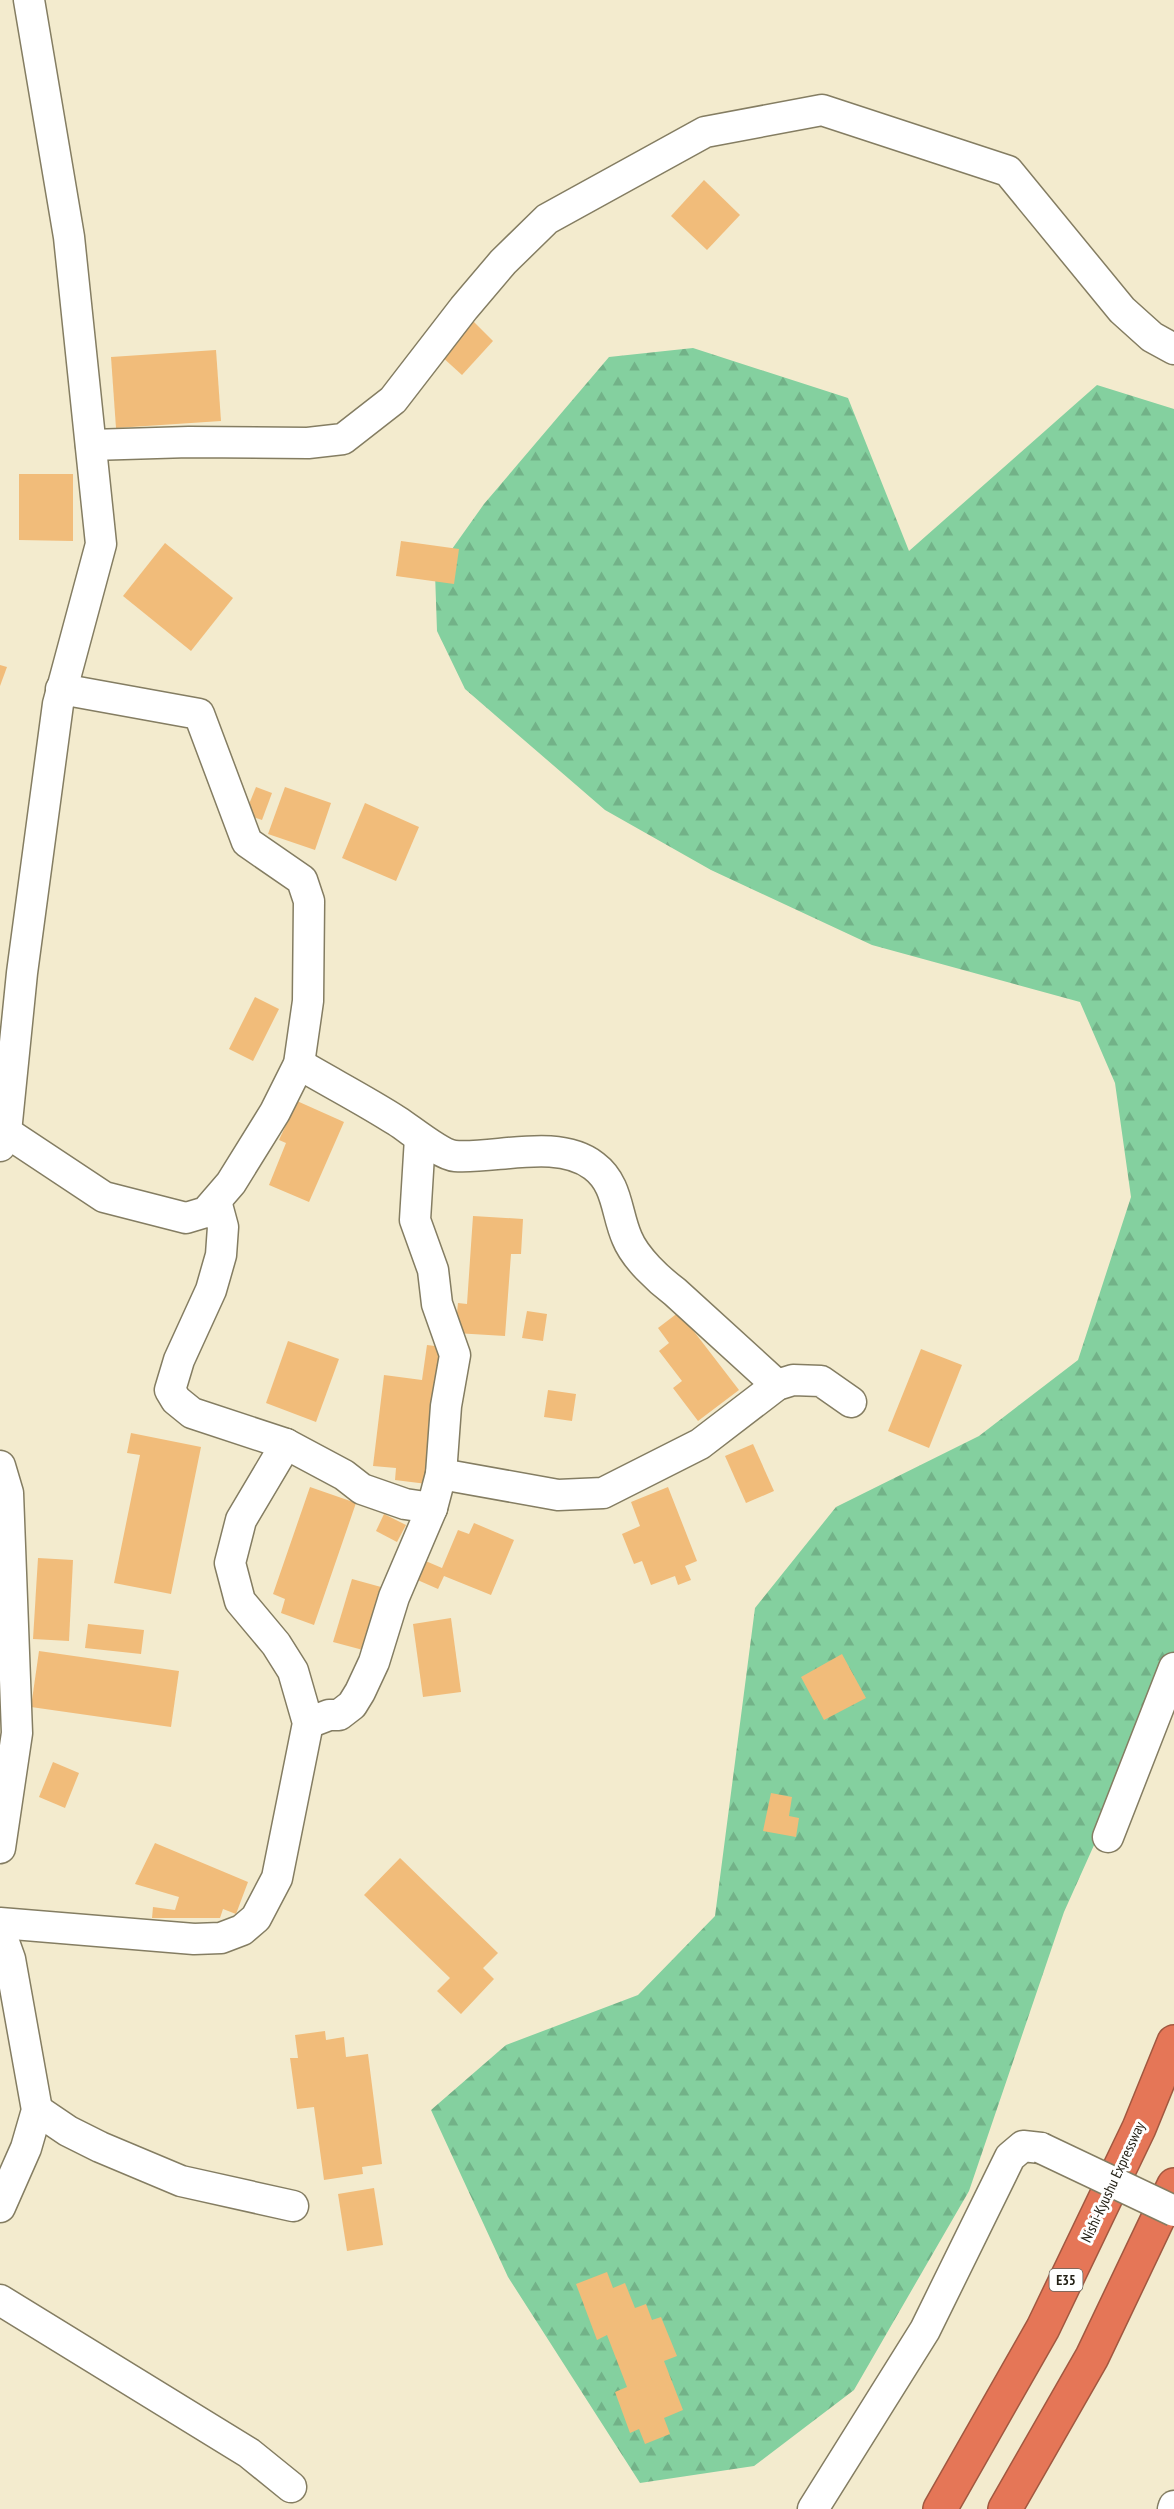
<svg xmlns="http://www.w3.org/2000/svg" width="1174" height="2509" font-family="'PT Sans Narrow',sans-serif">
<defs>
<pattern id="forest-firs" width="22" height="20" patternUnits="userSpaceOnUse" patternTransform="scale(1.5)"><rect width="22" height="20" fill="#84d09f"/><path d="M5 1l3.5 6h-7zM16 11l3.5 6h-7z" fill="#72b288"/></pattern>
</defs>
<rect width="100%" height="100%" fill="#f3ebce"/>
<polygon fill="url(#forest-firs)" points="693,348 848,398 909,551 1097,385 1174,409 1174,1667 1064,1912 969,2191 854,2390 754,2466 640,2483 508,2277 431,2110 506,2045 638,1995 715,1916 755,1608 836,1507 979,1436 1078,1360 1131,1197 1115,1083 1080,1002 872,945 711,870 605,810 465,689 437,631 435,573 484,504 609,357"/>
<g fill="#f1bc7a">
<polygon points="704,180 740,215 707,250 671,216"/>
<polygon points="472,320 493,341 462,375 440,355"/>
<polygon points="216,350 221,421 116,428 111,357"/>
<polygon points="19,474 73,474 73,541 19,540"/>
<polygon points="401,541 459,549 454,584 396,576"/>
<polygon points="165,543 233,598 191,651 123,596"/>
<polygon points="0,665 7,667 0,686"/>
<polygon points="256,787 272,793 262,820 245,814"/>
<polygon points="285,787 331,803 315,850 268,834"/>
<polygon points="365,803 419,827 396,881 342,858"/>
<polygon points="255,997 279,1009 253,1061 229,1049"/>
<polygon points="297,1101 344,1122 309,1202 269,1185 286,1143 279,1140"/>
<polygon points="473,1216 523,1219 521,1254 511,1254 505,1336 455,1333 458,1303 467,1304"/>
<polygon points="527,1311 547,1314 543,1341 522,1338"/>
<polygon points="679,1312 739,1390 698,1421 673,1388 682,1381 659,1351 669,1343 658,1328"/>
<polygon points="288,1341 339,1359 316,1422 266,1403"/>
<polygon points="427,1345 443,1347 427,1484 395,1480 396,1468 373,1466 384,1375 422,1380"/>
<polygon points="921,1349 962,1365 929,1448 888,1431"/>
<polygon points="548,1390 576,1394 572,1421 544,1417"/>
<polygon points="131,1433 201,1447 171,1594 114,1583 140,1455 127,1453"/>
<polygon points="753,1444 774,1491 746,1503 725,1456"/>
<polygon points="310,1487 356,1503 314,1625 281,1613 285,1599 273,1594"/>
<polygon points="668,1487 697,1561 685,1566 691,1580 678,1585 675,1576 651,1585 642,1561 634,1564 622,1534 640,1526 631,1502"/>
<polygon points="384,1514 406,1525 397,1542 376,1531"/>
<polygon points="474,1523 514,1540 491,1595 444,1576 438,1589 413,1578 421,1559 442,1568 458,1530 469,1534"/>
<polygon points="38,1558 73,1560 69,1641 33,1639"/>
<polygon points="352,1579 381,1587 363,1650 333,1642"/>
<polygon points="451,1618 461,1692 423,1697 413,1624"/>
<polygon points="88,1624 144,1630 141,1654 85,1648"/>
<polygon points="39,1651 179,1671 171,1727 31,1707"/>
<polygon points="842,1654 866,1698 824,1720 801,1677"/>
<polygon points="53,1762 79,1773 65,1808 39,1797"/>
<polygon points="771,1793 792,1797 789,1816 799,1818 796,1837 763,1831"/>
<polygon points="155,1843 248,1882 236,1914 223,1909 220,1918 152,1918 153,1907 175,1910 179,1897 135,1884"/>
<polygon points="400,1858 498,1953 483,1968 494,1979 461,2014 437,1991 450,1978 364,1895"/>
<polygon points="325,2031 326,2040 344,2037 346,2057 368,2054 382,2164 362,2167 363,2174 324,2180 314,2107 297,2109 290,2058 298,2058 295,2035"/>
<polygon points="374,2188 383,2245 347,2251 338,2194"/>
<polygon points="607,2272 613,2288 625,2283 635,2308 646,2304 652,2320 661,2317 677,2356 664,2361 683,2410 664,2418 670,2434 645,2444 639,2429 630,2433 615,2392 627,2387 607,2335 597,2340 576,2284"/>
</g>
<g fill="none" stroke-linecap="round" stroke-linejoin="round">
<g stroke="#847d62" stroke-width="33">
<g id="minor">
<polyline points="91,445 189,442 308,443 343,439 393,400 464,308 503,262 547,219 705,132 822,110 1008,171 1122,310 1152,337 1174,349"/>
<path d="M299,1064C331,1083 366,1101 397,1121C411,1130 441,1155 455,1156C496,1159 558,1138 594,1166C618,1184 616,1213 627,1238C635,1258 659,1280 675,1292L777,1385"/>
<polyline points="6,1132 104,1197 186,1218 206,1212 231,1183 275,1112 299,1064 308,1001 309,901 302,880 247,842 199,714 61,689"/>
<polyline points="0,1146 6,1132 22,973 58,704 101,544 69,237 29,0"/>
<polyline points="216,1201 223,1227 221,1255 211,1290 179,1360 170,1390 176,1400 192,1413 286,1444 344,1475 362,1489 405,1504 432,1508"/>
<polyline points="0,1466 8,1493 17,1733 0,1848"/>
<polyline points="441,1474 558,1495 603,1493 700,1444 777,1385 793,1380 821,1381 851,1402"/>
<polyline points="308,1723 329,1715 339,1715 352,1705 360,1692 374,1662 394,1597 432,1508 441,1474 446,1406 455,1355 437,1304 433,1270 415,1220 420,1138"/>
<polyline points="1108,1837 1174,1668"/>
<polyline points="0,1923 194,1939 221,1938 242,1930 256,1918 277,1878 308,1723 293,1671 276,1644 240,1601 230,1563 241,1520 286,1444"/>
<polyline points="0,1931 10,1959 37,2110 26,2148 0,2207"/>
<polyline points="37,2110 68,2131 100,2147 181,2181 293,2206"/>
<polyline points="0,2300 249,2453 291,2487"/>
<polyline points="813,2509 925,2330 1010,2157 1023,2146 1041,2148"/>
<polyline points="1173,2509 1174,2506"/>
</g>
</g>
<g stroke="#a15840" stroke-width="36">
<g id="motorway">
<polyline points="940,2509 1043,2328 1139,2128 1174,2042"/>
<polyline points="1005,2509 1092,2357 1174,2185"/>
</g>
</g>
<use href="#minor" stroke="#fff" stroke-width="30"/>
<use href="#motorway" stroke="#e57657" stroke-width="33"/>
<g stroke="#847d62" stroke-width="33" stroke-linecap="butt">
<polyline id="minor-bridge" points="1041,2148 1174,2211"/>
</g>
<use href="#minor-bridge" stroke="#fff" stroke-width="30"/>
</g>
<g text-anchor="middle" stroke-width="6" stroke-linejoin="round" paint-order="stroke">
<rect fill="#fff" stroke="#65635b" stroke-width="1.5" x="1049.5" y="2269" width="33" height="22" rx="4.5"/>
<g font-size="14" font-weight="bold" fill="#232015">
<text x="1066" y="2285">E35</text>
</g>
<g font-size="15" fill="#232015" stroke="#fff">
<text transform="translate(1113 2182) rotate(-65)" y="5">Nishi-Kyushu Expressway</text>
</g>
</g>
</svg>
